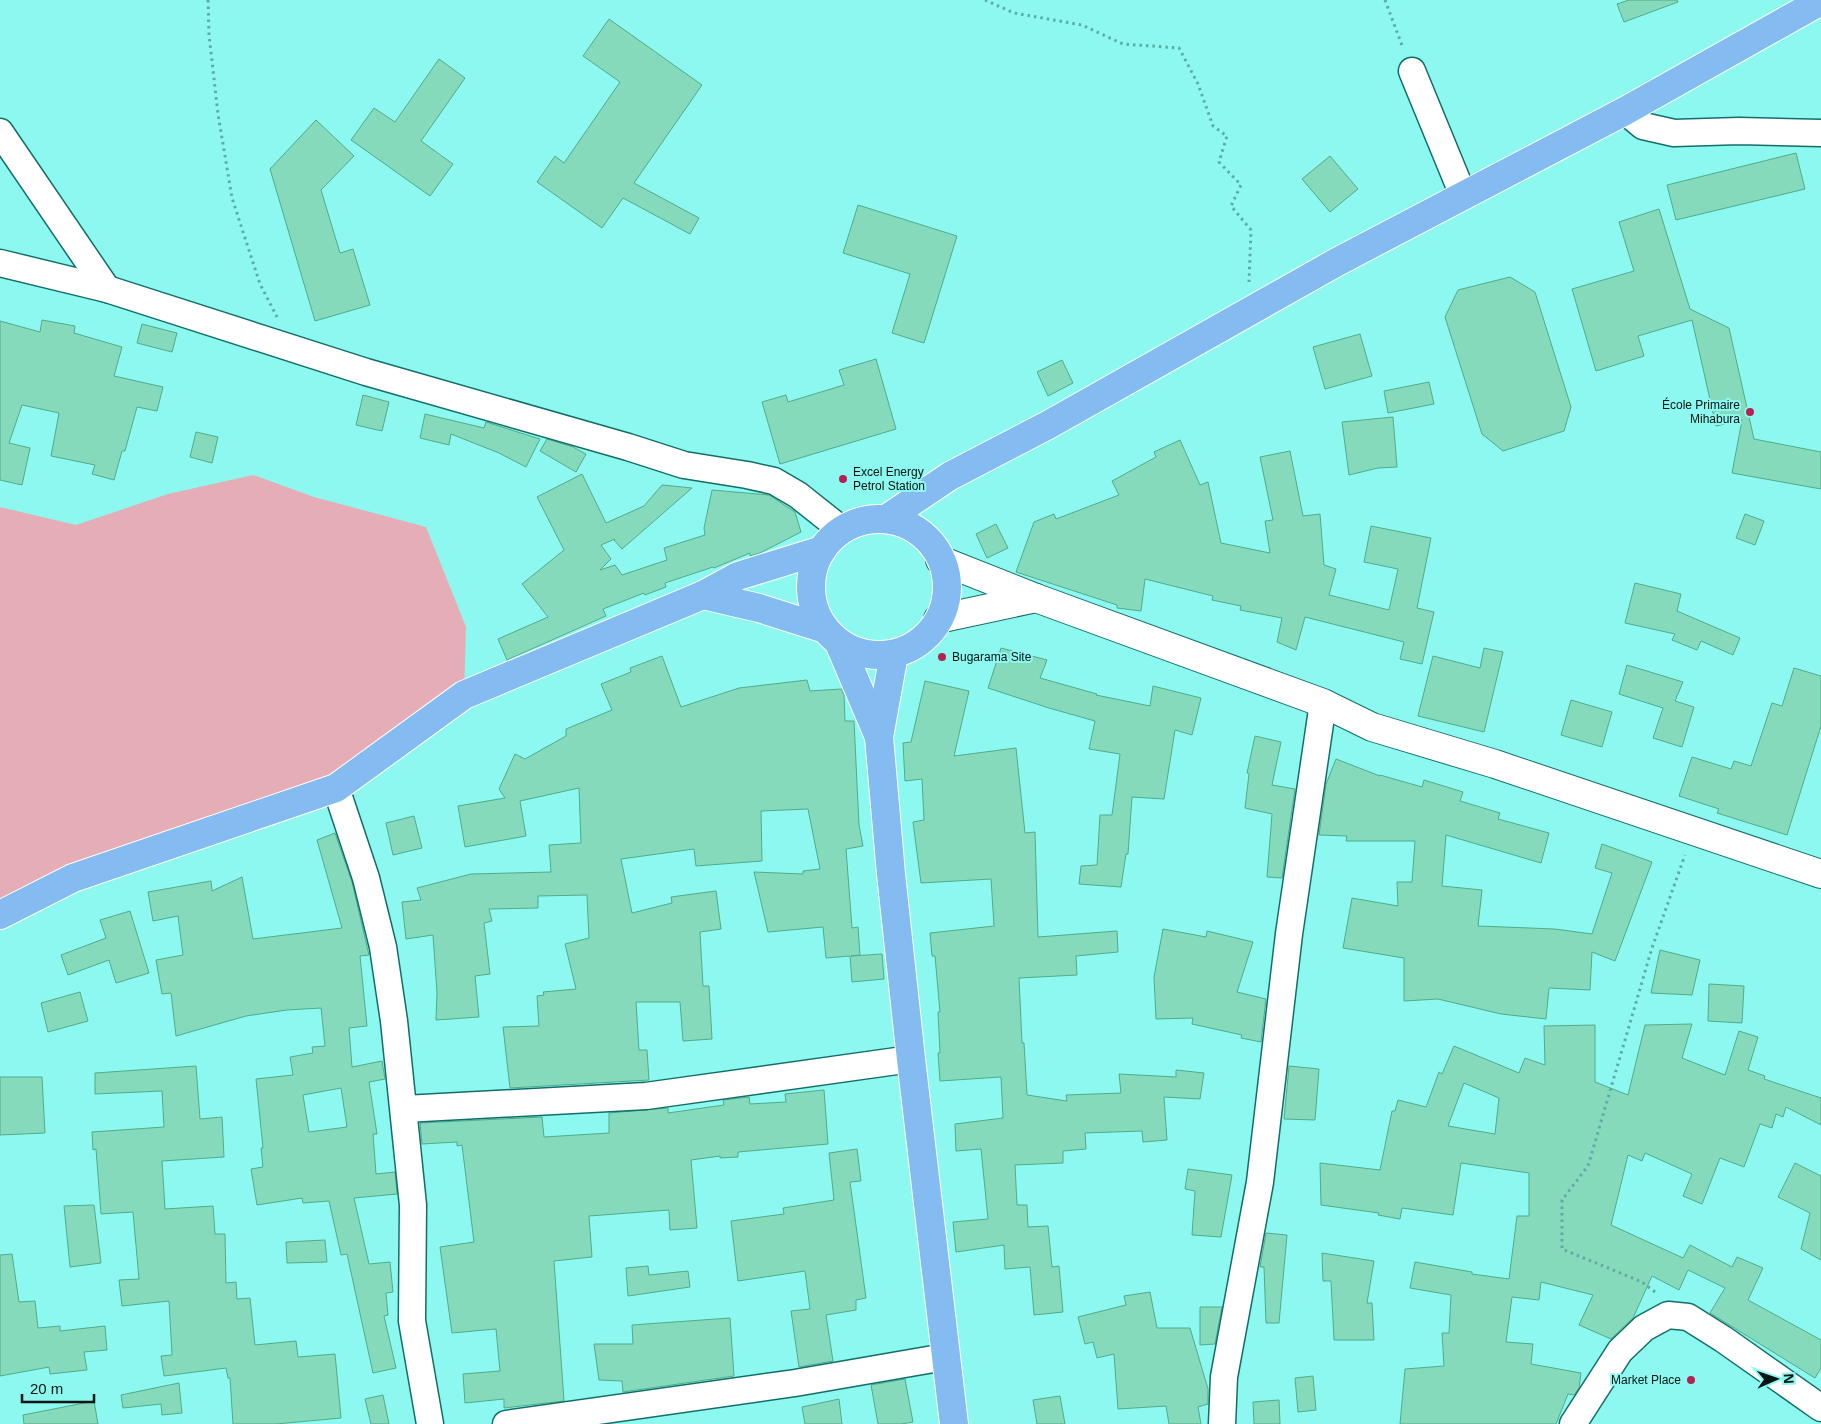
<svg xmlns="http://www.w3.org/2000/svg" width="1821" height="1424" font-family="Arial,sans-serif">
<rect width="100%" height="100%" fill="#8df8ef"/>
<polygon fill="#e5adb6" points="253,475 314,497 426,527 466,627 464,695 336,788 0,915 0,507 76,525 168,494"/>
<g fill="#85dabb" stroke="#4fac8c" fill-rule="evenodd">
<polygon points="1629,0 1677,0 1678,2 1624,22 1617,4"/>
<polygon points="609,19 702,85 634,183 699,218 690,234 623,198 602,228 537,182 555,156 564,163 620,82 583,56"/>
<polygon points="439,59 465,78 421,141 453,164 430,196 351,140 374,108 395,122"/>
<polygon points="316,120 354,156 321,190 340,253 353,249 370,305 315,321 270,169"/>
<polygon points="1796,153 1805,189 1676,220 1667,185"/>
<polygon points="1330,156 1358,189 1330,212 1302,179"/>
<polygon points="858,205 957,236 924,343 892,333 910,274 843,253"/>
<polygon points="1659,209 1690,309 1729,328 1754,439 1821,452 1821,489 1732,473 1742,420 1716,426 1692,320 1638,336 1644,356 1596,371 1572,289 1634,271 1619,222"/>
<polygon points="1510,277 1535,292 1571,407 1564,431 1503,451 1482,434 1445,317 1458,290"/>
<polygon points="42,320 75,326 74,333 122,347 114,376 163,387 157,411 137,407 125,451 122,451 114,480 92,474 95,465 51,456 59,413 22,405 9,443 30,448 22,485 0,480 0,321 40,332"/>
<polygon points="142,324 177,333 172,352 137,343"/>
<polygon points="1360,334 1372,376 1325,389 1313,347"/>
<polygon points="876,359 896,429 780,464 762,402 786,395 788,402 844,385 839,370"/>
<polygon points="1062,360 1073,383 1048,396 1037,372"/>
<polygon points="1429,382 1434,404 1388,413 1384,391"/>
<polygon points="363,395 389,402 382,431 356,425"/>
<polygon points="425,414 484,428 486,422 540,439 526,467 499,453 451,434 449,445 420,438"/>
<polygon points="1393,417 1397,467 1378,468 1349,475 1342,422"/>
<polygon points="196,432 218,437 212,463 190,457"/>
<polygon points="547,439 573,447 586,454 576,472 540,451"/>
<polygon points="1180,440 1200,485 1208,482 1221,543 1270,553 1265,521 1273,520 1260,457 1290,451 1303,516 1320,514 1324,565 1336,569 1329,595 1389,610 1398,569 1364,562 1371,526 1431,538 1417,608 1434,612 1422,664 1400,659 1404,642 1305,617 1296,650 1277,642 1282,618 1240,610 1241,606 1212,600 1213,596 1145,579 1141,611 1117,608 1117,605 1016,572 1034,522 1054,514 1056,519 1119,495 1112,481 1156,457 1154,452"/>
<polygon points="582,474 606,523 644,506 662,485 692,488 622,549 614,540 615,539 601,545 611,559 600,570 615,565 622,575 667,560 664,548 705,535 704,528 712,490 769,495 795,512 801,532 760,553 750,556 750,553 714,568 713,567 665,583 666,587 645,595 644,593 603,609 606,616 507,660 498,639 548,617 522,584 564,550 537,497"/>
<polygon points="1745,514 1764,521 1755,545 1736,538"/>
<polygon points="996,524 1008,548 987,558 976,534"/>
<polygon points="1635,583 1681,594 1677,611 1740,638 1733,655 1701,641 1697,650 1672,640 1675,634 1625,623"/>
<polygon points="1001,648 1047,660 1040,678 1097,694 1096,695 1150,706 1153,686 1201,698 1192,735 1175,730 1164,799 1132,797 1128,854 1126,854 1121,887 1079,884 1081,866 1097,865 1100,815 1112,815 1120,754 1089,749 1095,721 1049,708 988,688"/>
<polygon points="1484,648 1503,652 1484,732 1418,716 1433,656 1480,668"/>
<polygon points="662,656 681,707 739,688 807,680 810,691 841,689 844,695 845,721 854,721 859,825 863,846 846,849 852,928 858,927 860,955 851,956 882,954 884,979 852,982 850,956 826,958 823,927 768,932 754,872 803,874 803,871 820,869 808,809 761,811 762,861 696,866 694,849 621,859 632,913 672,903 671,897 716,891 721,929 700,932 703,986 709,986 712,1039 683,1041 680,1002 636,1002 639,1050 647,1050 649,1080 510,1088 503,1027 539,1026 537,996 544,995 543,992 576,989 565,944 589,938 587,895 538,896 538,908 489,909 492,921 484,923 490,974 475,976 479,1017 436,1020 437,993 433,935 406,939 402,902 421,900 417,888 471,874 551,872 549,845 581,843 579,788 520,801 526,836 465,847 458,806 505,798 499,789 515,754 525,759 566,736 566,729 612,710 601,684 631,672 630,668"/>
<polygon points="1627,665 1683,682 1675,701 1694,707 1682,747 1653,738 1663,708 1619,694"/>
<polygon points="1794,668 1821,676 1821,726 1787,835 1717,813 1719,809 1679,796 1692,757 1731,769 1734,761 1751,766 1772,703 1782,706"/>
<polygon points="925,681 969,691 954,756 1016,748 1025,833 1035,832 1038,937 1117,931 1118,952 1076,956 1077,975 1019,978 1022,1043 1024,1043 1027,1095 1067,1101 1066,1095 1121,1093 1119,1074 1176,1077 1176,1070 1204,1073 1200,1099 1164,1097 1167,1140 1143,1142 1142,1131 1085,1133 1086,1149 1063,1151 1063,1163 1015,1165 1017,1205 1027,1205 1028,1227 1048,1226 1052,1267 1059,1266 1063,1312 1034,1315 1030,1267 1005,1269 1004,1245 956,1252 953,1222 988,1219 981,1149 956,1151 955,1124 1003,1118 1001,1077 940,1081 938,1053 940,1053 938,1012 940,1012 935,956 932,956 930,933 994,926 991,879 921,883 913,822 924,820 922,779 905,781 903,743 911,742"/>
<polygon points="1571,700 1612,712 1602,747 1561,735"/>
<polygon points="1255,736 1281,742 1272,785 1295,789 1282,878 1267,877 1272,814 1245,808 1249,774 1247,773"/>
<polygon points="1336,759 1380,776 1380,775 1422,787 1424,780 1463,792 1460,801 1500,813 1498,819 1549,833 1541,863 1446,835 1442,886 1482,890 1478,926 1555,929 1592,934 1612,873 1595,868 1602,844 1652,862 1615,961 1592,952 1590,990 1549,988 1546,1019 1501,1014 1438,999 1404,1001 1404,958 1343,948 1352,898 1398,906 1397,882 1412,882 1415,841 1346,841 1347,836 1319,835 1326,784"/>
<polygon points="414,816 422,848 393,855 386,823"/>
<path d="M335,833L352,882L368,951L369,955L360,956L367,1026L349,1028L352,1067L382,1061L385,1079L369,1082L377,1134H373L376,1174L395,1172L397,1194L354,1198L369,1264L390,1262L393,1292L386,1293L388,1315L384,1316L396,1368L373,1373L347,1254L341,1255L329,1201L303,1203L302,1198L257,1205L251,1169L263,1167L261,1148H263L256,1079L293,1075L290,1057L313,1053L312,1047L325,1046L321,1008L287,1010L246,1016L176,1036L171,993L162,994L156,960L183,955L178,916L153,921L148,892L211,881L212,891L242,877L253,939L342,928L317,840ZM341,1088L347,1127L309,1132L303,1095Z"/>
<polygon points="130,911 149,973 116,983 109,960 68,975 61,955 106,938 100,920"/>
<polygon points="1163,929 1206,937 1207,931 1253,942 1237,992 1266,999 1261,1042 1241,1038 1242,1035 1192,1024 1193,1018 1156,1019 1154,977"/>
<polygon points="1660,950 1700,960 1692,995 1651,993"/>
<polygon points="1709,984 1744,986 1742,1023 1708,1021"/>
<polygon points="80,992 88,1021 48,1032 41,1003"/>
<path d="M1692,1024L1682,1058L1725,1075L1739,1031L1758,1037L1748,1070L1765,1076L1764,1079L1821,1098V1125L1786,1107L1783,1117L1776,1114L1772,1128L1760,1124L1744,1167L1720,1158L1702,1204L1683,1196L1692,1174L1645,1153L1642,1161L1628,1155L1611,1225L1683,1258L1690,1245L1732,1267L1737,1257L1763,1268L1748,1300L1821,1340V1368L1815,1378L1710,1313L1725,1288L1688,1270L1679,1290L1652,1276L1633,1318L1611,1339L1579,1325L1593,1295L1541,1282L1539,1300L1512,1297L1506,1342L1533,1344L1531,1364L1581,1373L1579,1388L1574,1395L1568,1394L1556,1424H1400L1405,1369L1444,1366L1442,1333H1449L1451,1295L1410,1288L1415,1262L1472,1272V1274L1509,1279L1517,1216H1529V1173L1461,1163L1453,1215L1402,1208L1400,1219L1378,1215L1379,1213L1321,1205L1320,1163L1380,1170L1392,1111H1395L1398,1100L1426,1107L1439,1072L1442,1074L1454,1046L1519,1073L1525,1058L1545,1065L1544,1026L1595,1025V1082L1628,1095L1645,1025ZM1464,1083L1499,1098L1495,1134L1448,1126Z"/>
<polygon points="196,1066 200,1119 222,1117 224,1157 162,1161 165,1209 213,1206 215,1234 225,1234 226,1283 236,1282 237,1299 250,1298 255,1345 296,1341 298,1357 335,1354 341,1418 276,1424 233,1424 230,1378 228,1378 226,1368 164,1376 161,1356 172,1355 169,1301 122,1306 119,1280 139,1279 133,1212 101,1214 96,1149 93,1150 92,1132 164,1127 162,1091 95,1094 95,1073"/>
<polygon points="1289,1066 1319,1069 1315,1120 1284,1119"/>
<polygon points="0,1077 42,1077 45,1133 0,1135"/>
<polygon points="824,1090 828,1144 738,1152 738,1157 720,1158 720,1156 691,1160 697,1228 670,1230 669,1210 589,1216 592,1257 554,1261 564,1401 504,1408 504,1399 465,1403 463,1374 500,1371 496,1329 452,1333 440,1247 474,1242 462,1145 457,1146 457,1142 422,1144 420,1123 542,1117 544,1137 609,1133 609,1113 668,1108 668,1113 724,1105 723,1100 749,1097 750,1104 786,1102 785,1094"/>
<polygon points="857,1149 861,1181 850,1182 866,1298 856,1300 856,1310 826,1315 833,1361 799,1367 791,1311 810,1309 805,1271 738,1281 731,1221 784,1214 783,1208 834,1200 829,1153"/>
<polygon points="1795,1163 1821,1176 1821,1260 1801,1249 1810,1213 1778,1197"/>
<polygon points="1188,1169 1232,1175 1221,1237 1192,1235 1195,1191 1185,1189"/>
<polygon points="94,1205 101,1263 70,1267 64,1206"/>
<polygon points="1266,1233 1287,1235 1279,1323 1266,1323 1264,1267 1260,1267"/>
<polygon points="325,1240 327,1262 287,1263 286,1242"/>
<polygon points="1322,1253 1374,1261 1367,1303 1372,1303 1374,1340 1334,1340 1331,1281 1323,1281"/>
<polygon points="12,1254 19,1302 35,1301 38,1328 60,1326 60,1331 105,1326 107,1350 84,1352 87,1370 50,1374 49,1367 0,1376 0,1255"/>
<polygon points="648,1266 649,1275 688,1271 690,1287 628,1296 626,1268"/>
<polygon points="1150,1292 1157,1328 1190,1328 1208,1389 1208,1404 1198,1407 1201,1424 1169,1424 1166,1406 1118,1409 1114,1354 1097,1358 1093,1342 1085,1344 1078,1317 1126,1305 1124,1296"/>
<polygon points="1200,1307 1222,1307 1215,1344 1200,1345"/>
<polygon points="730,1318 734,1376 623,1392 622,1381 599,1380 594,1344 633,1344 632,1325"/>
<polygon points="1313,1376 1316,1410 1298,1412 1295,1378"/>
<polygon points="905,1379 913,1422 901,1424 878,1424 871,1385"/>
<polygon points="179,1383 182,1413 162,1415 161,1404 123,1408 121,1395"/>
<polygon points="383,1395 389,1424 371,1424 365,1399"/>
<polygon points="1060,1396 1065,1424 1037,1424 1033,1400"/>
<polygon points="839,1399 842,1424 805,1424 802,1407"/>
<polygon points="1279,1400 1280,1424 1254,1424 1253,1402"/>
<polygon points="94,1401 98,1424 24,1424 23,1415"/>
</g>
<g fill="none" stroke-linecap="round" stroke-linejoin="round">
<g stroke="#116f69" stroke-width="29">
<g id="street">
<polyline points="1412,71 1463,195"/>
<polyline points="1625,111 1643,126 1674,133 1739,131 1821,133"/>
<polyline points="0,132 107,289"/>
<polyline points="0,263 107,289 366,372 628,447 684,465 747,475 774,481 798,495 842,530"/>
<polyline points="336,788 366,878 383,947 394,1021 413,1205 412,1321 430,1424"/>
<polyline points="404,1109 646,1096 911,1059"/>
<polyline points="506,1424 795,1383 945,1357"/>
<polyline points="1222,1424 1224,1377 1260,1182 1289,934 1323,703"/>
<polyline points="1573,1424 1620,1351 1644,1328 1668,1315 1688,1317 1723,1339 1821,1408"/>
</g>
</g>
<g stroke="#116f69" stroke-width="30">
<g id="secondary">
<polyline points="940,560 1036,598 1323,703 1372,727 1495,764 1821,874"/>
<polyline points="938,619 1036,598"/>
</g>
</g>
<g stroke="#fff" stroke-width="30">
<g id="highway">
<polyline points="886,519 950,476 1048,425 1337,262 1625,111 1821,1"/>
<circle cx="879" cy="587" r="68"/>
<polyline points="703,595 759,608 825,629"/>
<polyline points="839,643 879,737"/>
<polyline points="894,654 879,737 891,874 911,1059 954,1424"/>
<polyline points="0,915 73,878 336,788 464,695 703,595 738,576 822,550"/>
</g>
</g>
<g stroke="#5eaba5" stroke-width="3" stroke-dasharray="2.5 4" stroke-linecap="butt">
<polyline points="208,0 209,35 218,114 232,198 260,284 277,317"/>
<polyline points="985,0 1014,13 1082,25 1123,44 1179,48 1198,84 1213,126 1227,136 1219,162 1241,185 1231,206 1251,230 1249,282"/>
<polyline points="1385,0 1403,48"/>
<polyline points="1655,1292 1642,1282 1562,1249 1562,1200 1588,1166 1652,948 1685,855"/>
</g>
<use href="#street" stroke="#fff" stroke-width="26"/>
<use href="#secondary" stroke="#fff" stroke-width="28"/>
<use href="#highway" stroke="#84bbf1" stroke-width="28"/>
</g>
<g fill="#b32251" stroke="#8df8ef" stroke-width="2">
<circle cx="1750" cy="412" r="5"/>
<circle cx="843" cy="479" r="5"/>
<circle cx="942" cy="657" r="5"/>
<circle cx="1691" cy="1380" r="5"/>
</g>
<g text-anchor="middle" stroke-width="4" stroke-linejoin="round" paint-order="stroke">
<g font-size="12" fill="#001413" stroke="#8df8ef" text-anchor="end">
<text x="1740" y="409">École Primaire<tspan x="1740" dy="14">Mihabura</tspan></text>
<text x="853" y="476" text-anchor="start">Excel Energy<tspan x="853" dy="14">Petrol Station</tspan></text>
<text x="952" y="661" text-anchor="start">Bugarama Site</text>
<text x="1681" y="1384">Market Place</text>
</g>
</g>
<g transform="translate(1776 1379) rotate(88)" stroke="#8df8ef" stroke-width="4" paint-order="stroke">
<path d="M0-4L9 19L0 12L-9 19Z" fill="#001413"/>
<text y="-8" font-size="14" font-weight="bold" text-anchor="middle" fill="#001413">N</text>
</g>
<path d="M22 1394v8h72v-8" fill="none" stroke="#001413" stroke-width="2.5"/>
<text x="30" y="1394" font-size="15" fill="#001413" stroke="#8df8ef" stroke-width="4" paint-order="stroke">20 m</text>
</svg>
